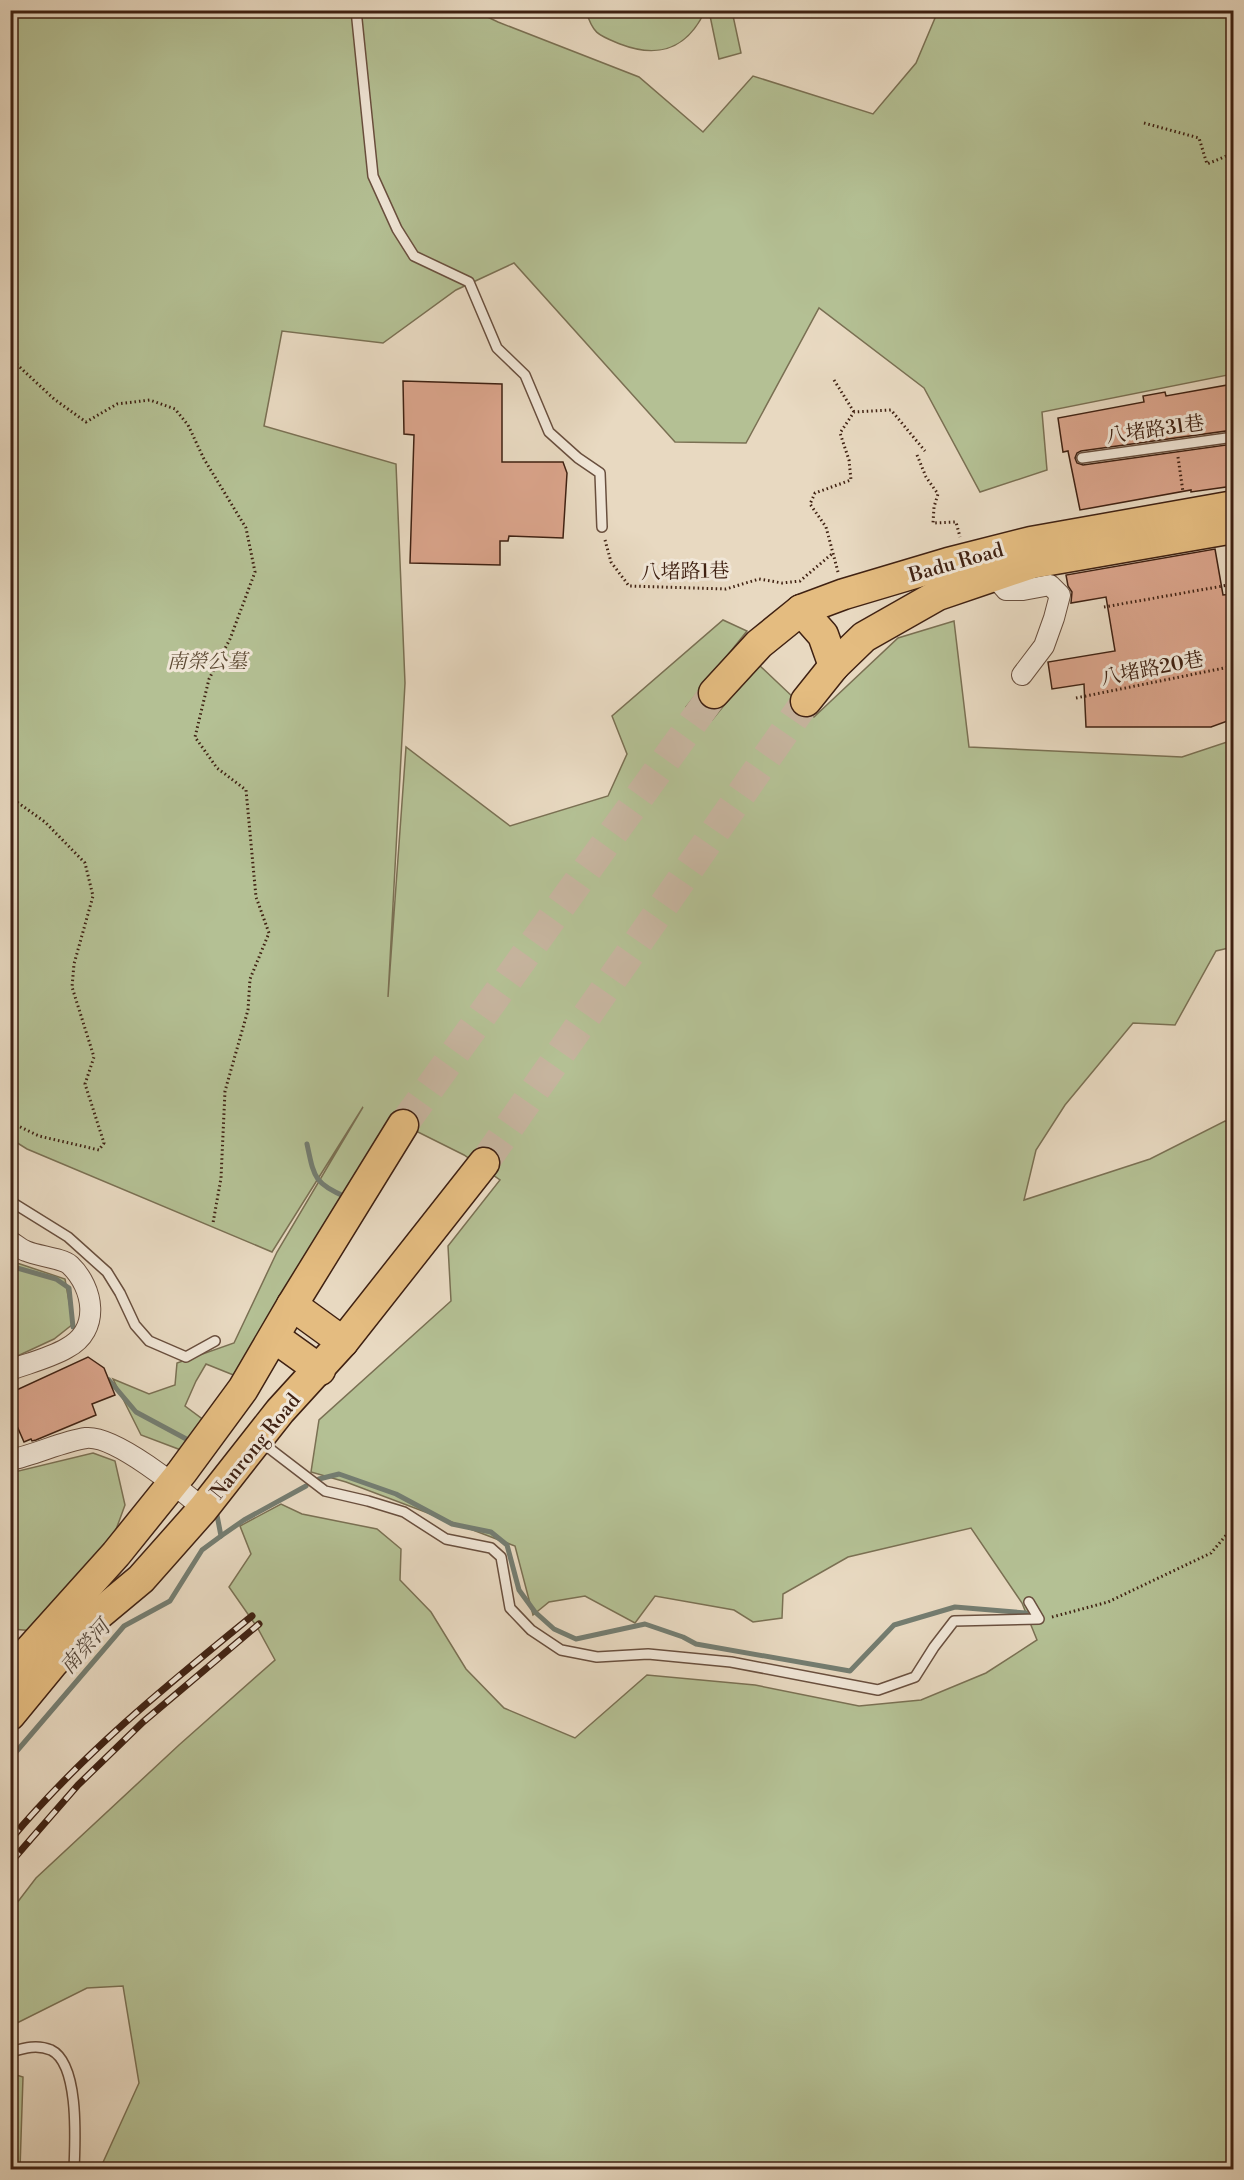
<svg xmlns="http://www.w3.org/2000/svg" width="1244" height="2180" font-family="'Libre Bodoni','Noto Serif TC',serif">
<rect width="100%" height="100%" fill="#e8d9c1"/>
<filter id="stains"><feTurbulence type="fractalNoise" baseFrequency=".00333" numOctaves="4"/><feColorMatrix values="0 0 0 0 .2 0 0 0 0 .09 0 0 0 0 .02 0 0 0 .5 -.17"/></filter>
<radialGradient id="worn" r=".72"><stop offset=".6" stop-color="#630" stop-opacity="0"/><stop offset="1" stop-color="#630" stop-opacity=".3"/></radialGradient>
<g fill="#b4c094" stroke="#7a7053" stroke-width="1.5">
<polygon points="11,11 475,11 498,22 639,77 703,132 753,76 873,114 916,63 938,11 1233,11 1233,374 1042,412 1047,470 980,492 924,388 819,308 746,443 675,442 514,263 456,290 383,343 282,331 264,426 396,464 405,683 388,997 406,747 510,826 608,796 627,754 612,716 723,620 747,631 686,707 712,720 758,664 814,717 898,638 954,621 969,747 1182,757 1233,740 1233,947 1216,951 1175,1025 1133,1023 1065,1105 1036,1150 1024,1200 1150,1159 1225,1121 1233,1123 1233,2169 100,2169 139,2083 123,1986 87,1988 11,2026 10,1912 36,1878 179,1745 275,1660 257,1627 229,1587 251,1554 240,1526 281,1504 302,1514 377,1529 401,1549 400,1580 431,1612 466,1669 504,1708 575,1738 647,1675 755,1685 859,1706 921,1700 986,1673 1037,1640 1022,1603 971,1528 848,1557 783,1594 782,1618 753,1622 734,1610 655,1596 635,1623 585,1596 549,1602 533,1615 515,1546 346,1482 311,1472 319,1420 451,1301 448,1246 500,1180 464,1155 390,1118 236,1376 206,1364 196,1381 185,1406 205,1421 181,1450 141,1435 113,1379 149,1394 175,1385 177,1363 234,1343 277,1252 363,1107 272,1252 27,1149 11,1139"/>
<path d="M586,11V10L705,11C687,49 659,59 620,44C598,35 593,34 586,11Z"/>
<polygon points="709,11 732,11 741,53 719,59"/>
<polygon points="11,1261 65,1279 73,1324 54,1339 11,1359"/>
<polygon points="93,1453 115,1461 125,1505 114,1535 36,1631 11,1629 10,1473"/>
<polygon points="10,2073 23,2077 20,2169 11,2169"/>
</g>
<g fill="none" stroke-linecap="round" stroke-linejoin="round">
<g stroke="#747d71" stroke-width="5">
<path d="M307,1144C314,1176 313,1183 346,1197"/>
<polyline points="10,1266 56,1279 69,1288 73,1327"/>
<polyline points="109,1380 136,1412 190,1441"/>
<polyline points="319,1479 339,1474 396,1494 452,1524 491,1532 507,1545 519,1590 535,1612 554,1629 576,1639 645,1624 683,1637 696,1644 850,1671 894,1625 955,1607 1026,1613"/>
<polyline points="221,1536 244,1520 306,1486"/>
<polyline points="10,1759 124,1626 170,1601 202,1550 221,1536 216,1510"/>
</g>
</g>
<g fill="#daa48b" stroke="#3f2112" stroke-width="1.5">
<polygon points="403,381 502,384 502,462 563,462 567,473 563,538 509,536 508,541 500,541 500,565 410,563 414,435 404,434"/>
<polygon points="1233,384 1233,430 1081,451 1077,453 1075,458 1077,463 1083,465 1233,444 1233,486 1191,492 1191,490 1080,510 1068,451 1063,452 1058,418 1144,402 1143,396 1165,392 1166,396"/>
<polygon points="1215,549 1223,595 1233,594 1233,719 1211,727 1086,727 1084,684 1052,689 1048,662 1115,651 1106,597 1071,603 1072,592 1068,586 1066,575"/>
<polygon points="88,1357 104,1368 115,1395 92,1404 96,1415 36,1440 32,1441 31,1439 24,1442 10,1410 10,1393"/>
</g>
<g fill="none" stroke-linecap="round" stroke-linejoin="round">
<g stroke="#c6b49e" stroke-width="30" stroke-dasharray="30 15" stroke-linecap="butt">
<polyline points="403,1125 714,693"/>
<polyline points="484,1163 806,701"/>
</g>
<g stroke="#694f3e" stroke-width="12">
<g id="lane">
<polyline points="356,10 373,176 397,229 414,256 469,282 497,348 525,375 549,432 578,458 600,473 602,527"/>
<polyline points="1082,458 1234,437"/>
<polyline points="10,1201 68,1237 107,1272 120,1293 135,1325 149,1341 186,1357 215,1341"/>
<polyline points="261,1442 325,1491 368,1501 404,1512 446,1539 491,1548 501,1557 510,1608 531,1630 561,1650 597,1657 648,1654 731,1662 878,1690 915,1677 934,1647 954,1621 1039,1619 1029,1602"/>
<path d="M10,2052C24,2048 37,2044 51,2050C80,2064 75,2143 74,2170"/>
</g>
</g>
<g stroke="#694f3e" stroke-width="22">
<g id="street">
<polyline points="993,575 1006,590 1023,590 1050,585 1060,595 1054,618 1044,646 1022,675"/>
<path d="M10,1241C15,1244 20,1249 26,1251C37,1256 62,1258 70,1265C94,1288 101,1330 67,1348C50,1358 29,1363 10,1370"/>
<path d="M10,1460C35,1455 63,1441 86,1438C115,1435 182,1490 203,1509"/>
</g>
</g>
<g stroke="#3f2112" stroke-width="33">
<g id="primary">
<polyline points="801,610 823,635 834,666"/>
<polyline points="714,693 759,644 801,610 844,594 948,563 1031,542 1234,506"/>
<polyline points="806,701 834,666 864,637 938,595 1032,563 1234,528"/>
<polyline points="292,1305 343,1342"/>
<polyline points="274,1337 320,1370"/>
<polyline points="10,1672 116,1554 182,1472 243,1389 292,1305 403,1125"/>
<polyline points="10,1715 52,1664 93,1619 141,1579 203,1509 280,1411 343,1342 484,1163"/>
</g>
</g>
<g stroke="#3f2112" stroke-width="3" stroke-dasharray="1.5 3" stroke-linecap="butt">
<polyline points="1144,123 1199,138 1207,164 1234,153"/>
<polyline points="10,358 54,399 86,422 117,404 150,400 175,409 188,425 204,459 246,528 255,572 230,639 209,679 195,737 217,768 246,790 256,897 269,933 250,979 248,1010 225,1091 221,1178 213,1223"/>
<polyline points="834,380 854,412"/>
<polyline points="917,455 926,477 938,494 934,507 933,523 956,522 960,537"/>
<polyline points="1178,457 1183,492"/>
<polyline points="605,540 611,562 629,586 726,589 759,579 782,583 800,581 833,553"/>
<polyline points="838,572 826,527 810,504 815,493 851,480 849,460 840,433 854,412 891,410 925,451"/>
<polyline points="1104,607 1234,584"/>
<polyline points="1076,698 1234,666"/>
<polyline points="10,797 45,822 85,863 93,896 74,964 72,987 94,1057 85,1084 104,1143 99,1150 39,1136 10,1122"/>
<polyline points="1052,1617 1108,1602 1211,1553 1234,1526"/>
</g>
<use href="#lane" stroke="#f0e6d7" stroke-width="9"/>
<use href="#street" stroke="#f0e6d7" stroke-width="20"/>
<use href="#primary" stroke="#e4bc80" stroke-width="30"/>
<g stroke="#3f2112" stroke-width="7">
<g id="rail">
<path d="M10,1840C82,1754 166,1686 252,1616"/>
<polyline points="10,1863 78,1785 143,1722 259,1624"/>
</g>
</g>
<use href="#rail" stroke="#f0e6d7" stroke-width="4.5" stroke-dasharray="14" stroke-linecap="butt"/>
</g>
<g text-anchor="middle" stroke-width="6" stroke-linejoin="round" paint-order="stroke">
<g font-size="20" fill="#3f2112" stroke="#f0e6d7">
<text transform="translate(1155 429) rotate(-8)" y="7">八堵路31巷</text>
<text transform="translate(956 562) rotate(-16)" y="7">Badu Road</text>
<text transform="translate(685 571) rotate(-1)" y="7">八堵路1巷</text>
<text transform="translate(1152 668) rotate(-11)" y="7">八堵路20巷</text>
<text transform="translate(255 1446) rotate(-51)" y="7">Nanrong Road</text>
</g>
<g font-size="20" font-style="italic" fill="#5c4932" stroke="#f0e6d7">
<text x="207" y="668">南榮公墓</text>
</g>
<g font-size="21" font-style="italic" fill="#55473a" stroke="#f0e6d7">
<text transform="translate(85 1647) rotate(-49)" y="7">南榮河</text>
</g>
</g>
<rect width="1244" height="2180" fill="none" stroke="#e8d9c1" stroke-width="36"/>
<rect x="12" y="12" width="1220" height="2156" fill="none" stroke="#3f2112" stroke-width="3"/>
<rect x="18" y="18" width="1208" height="2144" fill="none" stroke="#3f2112" stroke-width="1.5"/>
<rect width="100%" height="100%" filter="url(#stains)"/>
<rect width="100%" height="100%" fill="url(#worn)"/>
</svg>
